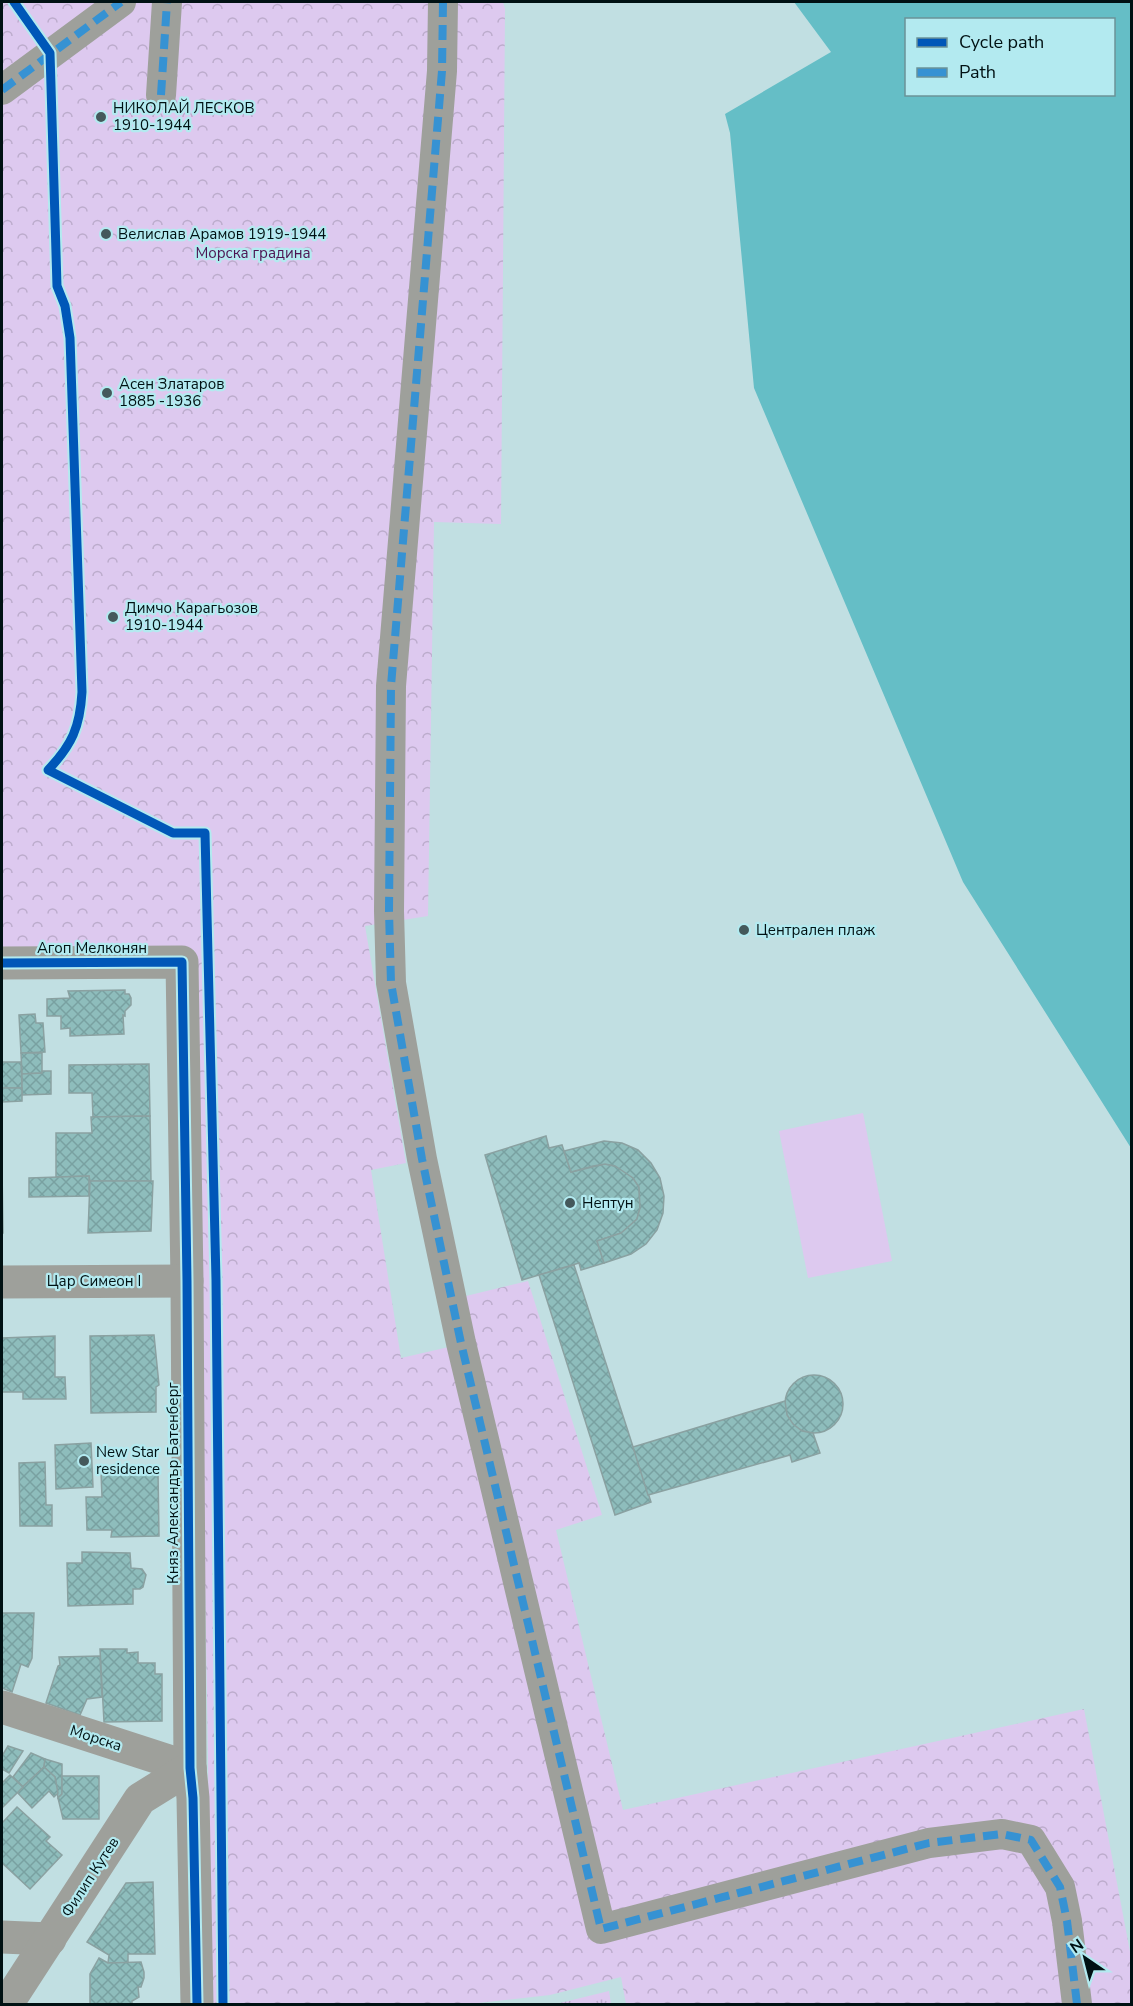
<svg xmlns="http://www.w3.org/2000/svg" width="1133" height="2006" font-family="'Nunito Sans',sans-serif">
<defs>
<pattern id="grass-tufts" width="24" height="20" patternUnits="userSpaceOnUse" patternTransform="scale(1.5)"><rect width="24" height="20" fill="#ddc9ef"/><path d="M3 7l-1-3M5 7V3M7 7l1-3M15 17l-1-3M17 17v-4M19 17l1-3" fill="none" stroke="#bcaccc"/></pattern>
<pattern id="park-crowns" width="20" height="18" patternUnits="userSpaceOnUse" patternTransform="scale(1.5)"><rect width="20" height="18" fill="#ddc9ef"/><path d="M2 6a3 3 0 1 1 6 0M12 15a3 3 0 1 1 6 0" fill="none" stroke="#bcaccc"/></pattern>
<pattern id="building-cross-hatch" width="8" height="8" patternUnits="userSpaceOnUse" patternTransform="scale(1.5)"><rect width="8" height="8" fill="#8ebdbc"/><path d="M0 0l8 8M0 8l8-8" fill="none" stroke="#79a1a1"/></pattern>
</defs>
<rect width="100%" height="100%" fill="#c1dfe2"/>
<polygon fill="url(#grass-tufts)" points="609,1991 611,2004 556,2004"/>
<polygon fill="url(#park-crowns)" points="2,2 503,2 505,9 501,524 434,522 428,916 365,926 406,1163 371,1170 401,1358 475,1341 466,1296 528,1281 602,1515 556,1530 623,1810 1084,1709 1131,1957 1131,2004 626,2004 621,1977 550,1995 478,2003 210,2004 208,1756 194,950 2,952"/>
<polygon fill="#ddc9ef" points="863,1113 892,1261 808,1278 779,1131"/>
<path fill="#65bec6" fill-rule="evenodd" d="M794,2H1131V1148L963,882L754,388L730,133L725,114L831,52ZM906,20H1114V94H906Z"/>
<g fill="url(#building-cross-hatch)" stroke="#8aa1a1" stroke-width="1.5">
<polygon points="125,990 125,994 129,994 131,998 131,1005 125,1011 125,1016 123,1015 124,1034 70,1036 70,1028 61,1029 61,1016 47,1016 47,999 70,998 68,991"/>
<polygon points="35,1014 36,1023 43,1023 45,1052 21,1053 19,1015"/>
<polygon points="21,1053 42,1053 42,1073 22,1074"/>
<polygon points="2,1062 21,1062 22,1088 2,1088"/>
<polygon points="149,1064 150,1116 93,1117 92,1093 69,1093 69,1065"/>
<polygon points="42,1071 51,1071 51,1094 22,1095 22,1074 42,1073"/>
<polygon points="2,1088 22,1088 22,1101 2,1102"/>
<polygon points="150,1116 151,1181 90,1181 89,1176 56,1177 56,1133 92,1133 91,1117"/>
<polygon points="546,1136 549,1148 562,1145 571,1172 605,1164 615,1166 625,1170 633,1178 639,1187 640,1208 637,1219 629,1227 621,1233 597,1241 604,1263 581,1270 579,1263 522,1280 485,1155"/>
<polygon points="604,1141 622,1143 638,1150 651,1163 660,1178 664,1196 663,1213 657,1230 646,1244 631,1254 604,1263 597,1241 621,1233 637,1219 640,1208 639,1187 633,1178 615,1166 605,1164 593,1166 571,1172 564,1151"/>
<polygon points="2,1169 3,1233 2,1233"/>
<polygon points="89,1176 89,1196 29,1197 29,1178"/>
<polygon points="90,1181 153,1181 151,1231 88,1233"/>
<polygon points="574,1265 651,1502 615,1515 539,1275"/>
<polygon points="154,1335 159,1385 156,1387 156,1412 91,1413 90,1336"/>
<polygon points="55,1336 55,1377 65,1377 66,1399 23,1399 23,1392 2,1392 2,1338"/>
<circle cx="814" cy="1404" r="29"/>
<polygon points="785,1401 787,1415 793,1424 802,1431 813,1433 820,1453 792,1462 790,1455 648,1495 633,1447"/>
<polygon points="91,1443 93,1487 56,1489 55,1445"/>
<polygon points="45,1462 46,1505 52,1505 52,1526 20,1526 19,1463"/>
<polygon points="158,1471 159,1536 111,1537 112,1530 87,1530 86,1497 102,1497 101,1472"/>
<polygon points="82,1552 130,1553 131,1568 142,1569 146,1575 143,1587 140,1589 133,1589 133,1604 68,1606 67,1563 82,1563"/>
<polygon points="2,1613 34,1613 32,1658 28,1667 21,1664 12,1692 2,1688"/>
<polygon points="100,1649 127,1649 127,1653 138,1652 138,1663 155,1663 155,1674 162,1674 162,1721 104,1722"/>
<polygon points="100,1656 102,1697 87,1699 80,1715 46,1703 58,1666 60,1665 59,1657"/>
<polygon points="8,1746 23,1751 9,1773 2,1769 2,1756"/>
<polygon points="31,1753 45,1759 44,1767 23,1787 13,1777"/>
<polygon points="45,1759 62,1764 62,1794 58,1798 55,1777 44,1767"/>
<polygon points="44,1767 55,1777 58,1793 54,1797 49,1791 32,1808 17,1792"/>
<polygon points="10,1775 23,1787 2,1808 2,1783"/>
<polygon points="62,1776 99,1776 99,1819 63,1819 58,1798 62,1794"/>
<polygon points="17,1807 50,1837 46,1841 62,1855 30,1889 2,1863 2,1823"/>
<polygon points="153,1882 155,1954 128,1954 128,1963 108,1963 109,1955 87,1942 126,1883"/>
<polygon points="99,1958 108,1963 141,1962 144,1972 144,1978 141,1987 138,1987 139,1997 132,2001 132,2004 90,2004 90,1974"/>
</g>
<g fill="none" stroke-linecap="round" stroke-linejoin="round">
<g stroke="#9ea09b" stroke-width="30">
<polyline points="443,2 442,71 391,686 389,911 391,983 422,1159 461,1343 601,1929 929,1843 1002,1834 1031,1840 1060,1887 1067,1921 1077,2004"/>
<polyline points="2,90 121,2"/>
<polyline points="161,95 167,2"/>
</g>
<g stroke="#9ea09b" stroke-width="33">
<polyline points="2,963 182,962 187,1281 190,1768 193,1798 197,2004"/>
<polyline points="2,1282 187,1281"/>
<polyline points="2,1707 190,1768"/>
<polyline points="2,1937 50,1939"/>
<polyline points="7,2004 140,1799 190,1768"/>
</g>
<g stroke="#3692d3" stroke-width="8" stroke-dasharray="15 8" stroke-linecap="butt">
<polyline points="443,2 442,71 391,686 389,911 391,983 422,1159 461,1343 601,1929 929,1843 1002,1834 1031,1840 1060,1887 1067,1921 1077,2004"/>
<polyline points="2,90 121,2"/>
<polyline points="161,95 167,2"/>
</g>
<g stroke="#b3eaf0" stroke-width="13">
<g id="cycleway">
<path d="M14,2L50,53L57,286L65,306L70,338L82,692C80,727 72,745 48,770L173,833H205L216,1280L223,2004"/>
<polyline points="2,963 182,962 187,1281 190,1768 193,1798 197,2004"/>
</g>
</g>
<use href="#cycleway" stroke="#0057b8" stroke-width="9"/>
</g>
<g fill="#44595b" stroke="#b3eaf0" stroke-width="2">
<circle cx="101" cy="117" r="6"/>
<circle cx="106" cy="234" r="6"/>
<circle cx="107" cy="393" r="6"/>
<circle cx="113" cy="617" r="6"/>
<circle cx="744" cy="930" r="6"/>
<circle cx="570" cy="1203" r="6"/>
<circle cx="84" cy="1461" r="6"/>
</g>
<g text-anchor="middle" stroke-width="4.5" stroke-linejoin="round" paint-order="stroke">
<g font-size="15" fill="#001113" stroke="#b3eaf0" text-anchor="start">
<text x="113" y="113">НИКОЛАЙ ЛЕСКОВ<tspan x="113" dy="17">1910-1944</tspan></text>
<text x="118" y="239">Велислав Арамов 1919-1944</text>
<text x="119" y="389">Асен Златаров<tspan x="119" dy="17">1885 -1936</tspan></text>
<text x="125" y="613">Димчо Карагьозов<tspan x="125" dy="17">1910-1944</tspan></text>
<text x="756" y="935">Централен плаж</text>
<text x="582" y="1208">Нептун</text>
<text x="96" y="1457">New Star<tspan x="96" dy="17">residence</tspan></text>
</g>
<g font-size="15" fill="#4c1251" stroke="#b3eaf0">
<text x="253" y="258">Морска градина</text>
</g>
<g font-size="15" fill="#001113" stroke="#b3eaf0">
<text x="92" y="953">Агоп Мелконян</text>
<text x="94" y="1286">Цар Симеон I</text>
<text transform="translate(173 1483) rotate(-90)" y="5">Княз Александър Батенберг</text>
<text transform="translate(96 1738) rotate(18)" y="5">Морска</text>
<text transform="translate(90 1877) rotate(-57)" y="5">Филип Кутев</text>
</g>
</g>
<rect width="1133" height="2006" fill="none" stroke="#001113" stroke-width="6"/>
<rect x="905" y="18" width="210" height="78" fill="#b3eaf0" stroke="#6b9398" stroke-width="1.5"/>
<rect x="917" y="38" width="30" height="9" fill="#0057b8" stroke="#6b9398" stroke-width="1.5"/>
<text x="959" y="48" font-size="18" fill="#001113">Cycle path</text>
<rect x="917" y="68" width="30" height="9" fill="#3692d3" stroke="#6b9398" stroke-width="1.5"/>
<text x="959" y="78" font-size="18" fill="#001113">Path</text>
<g transform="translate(1085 1958) rotate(325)" stroke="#b3eaf0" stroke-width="4.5" paint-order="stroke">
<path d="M0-4.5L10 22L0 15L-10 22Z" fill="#001113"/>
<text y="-9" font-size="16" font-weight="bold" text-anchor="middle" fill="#001113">N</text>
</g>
</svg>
